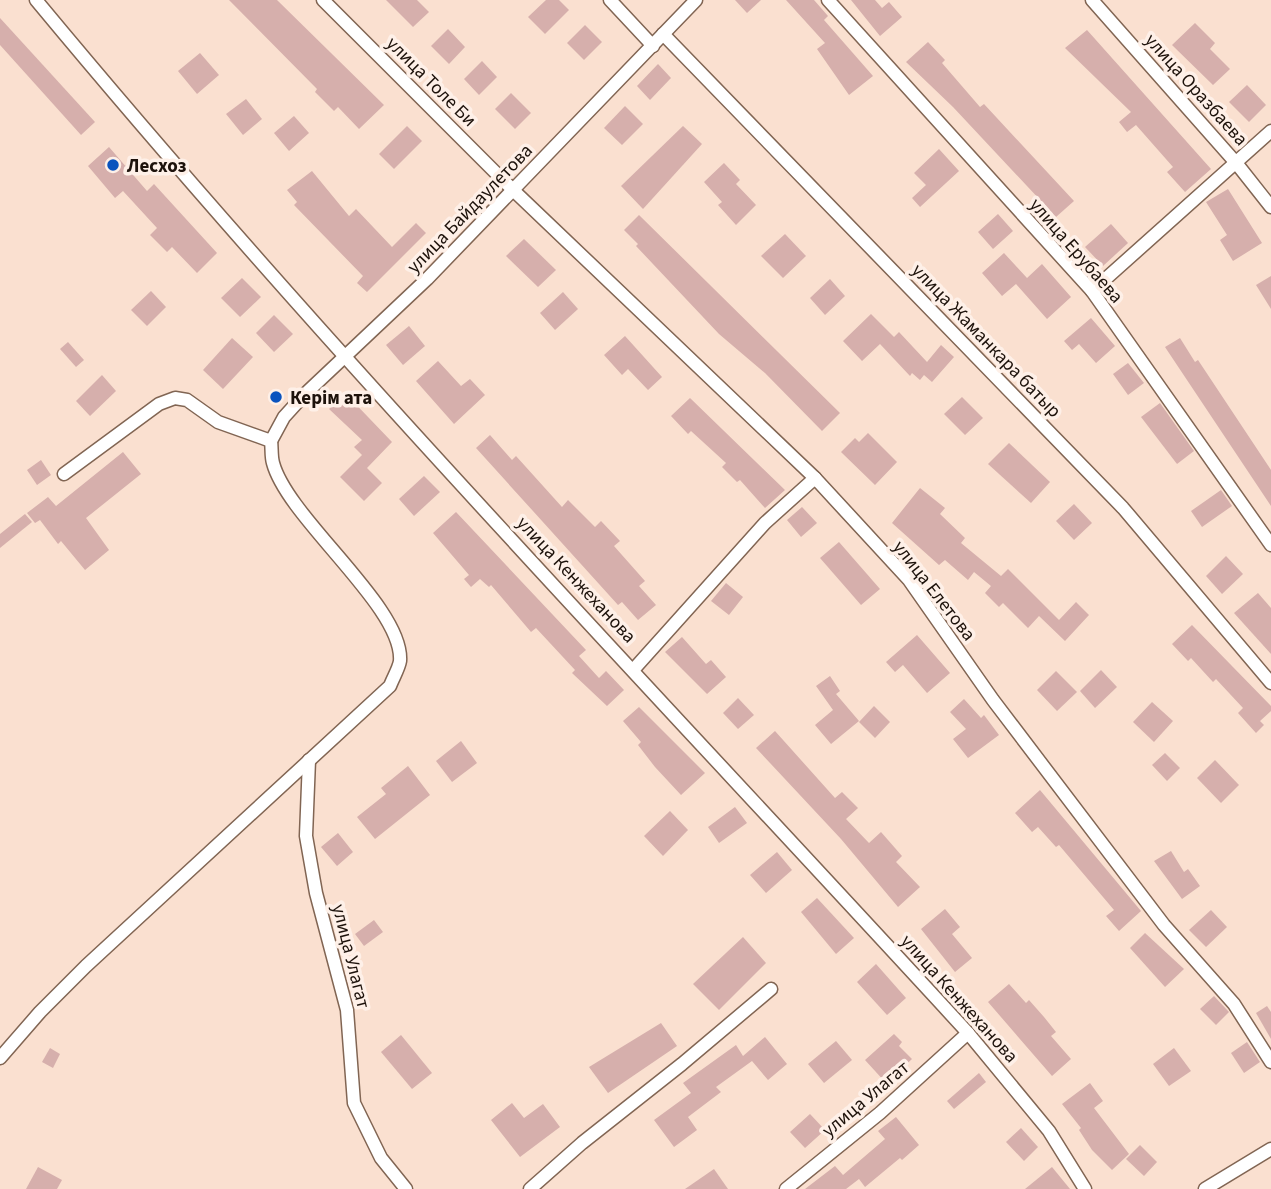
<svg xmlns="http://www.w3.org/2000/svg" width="1271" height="1189" font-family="'Source Sans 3',sans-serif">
<rect width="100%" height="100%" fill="#fae0d0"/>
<g fill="#d6afac">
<polygon points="229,0 277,0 384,105 359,129 338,107 334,111 315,92 317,89"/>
<polygon points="386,0 417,0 429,12 413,27"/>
<polygon points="546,0 559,0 569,10 545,34 528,17"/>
<polygon points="735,0 761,0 747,13"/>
<polygon points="786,0 814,0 828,16 824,20 873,76 849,95 817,49 825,43"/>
<polygon points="851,0 875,0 882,8 889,2 902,17 880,36"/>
<polygon points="0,18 95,122 81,135 0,45"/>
<polygon points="1195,23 1215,43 1210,49 1230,69 1213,85 1172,45"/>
<polygon points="585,25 602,42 584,60 567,43"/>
<polygon points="448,29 465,47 449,64 431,46"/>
<polygon points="1087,30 1211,169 1185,192 1167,172 1173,167 1136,125 1127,132 1119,122 1131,112 1065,48"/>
<polygon points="928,42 945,60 942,63 980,107 984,104 1074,201 1056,217 953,107 906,62"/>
<polygon points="200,53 219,75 197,94 178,71"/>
<polygon points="482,61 497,77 479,95 464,79"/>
<polygon points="658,64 671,78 650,100 637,86"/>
<polygon points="1247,85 1266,105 1249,122 1229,102"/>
<polygon points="511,93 531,113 515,129 495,109"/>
<polygon points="246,99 262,119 243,135 226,114"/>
<polygon points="625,106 643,124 622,145 604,128"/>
<polygon points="294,116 309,133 289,151 274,133"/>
<polygon points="407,126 422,141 394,169 379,154"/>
<polygon points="683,126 702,144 643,209 621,186"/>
<polygon points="109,147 147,191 154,184 217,253 197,273 172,247 167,252 150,235 157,228 123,191 115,198 88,166"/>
<polygon points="939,149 959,171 920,207 912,198 926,185 914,173"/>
<polygon points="724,163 740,180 736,184 756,205 736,225 718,205 722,202 704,182"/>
<polygon points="312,171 349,216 356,209 392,247 416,223 426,233 367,292 357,283 363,276 294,205 297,202 287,190"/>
<polygon points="1228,189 1262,243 1233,261 1220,240 1227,235 1206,202"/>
<polygon points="998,214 1013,231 993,249 978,232"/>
<polygon points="639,215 840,413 822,431 765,373 719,334 636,246 638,244 624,230"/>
<polygon points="1111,224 1128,243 1103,266 1085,247"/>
<polygon points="785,234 806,256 783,278 761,256"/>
<polygon points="524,239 556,270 538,287 506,256"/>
<polygon points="1004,253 1027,278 1042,264 1071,297 1047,319 1016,284 1002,296 982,273"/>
<polygon points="1271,276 1271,309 1256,285"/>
<polygon points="242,278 261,297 240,317 221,298"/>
<polygon points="830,279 845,296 825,315 810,298"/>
<polygon points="151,291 166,307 147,326 131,310"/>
<polygon points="563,292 578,309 555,330 540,313"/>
<polygon points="871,314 894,337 899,332 927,362 941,345 954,357 932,382 924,375 920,380 912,373 910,376 880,344 862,361 843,341"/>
<polygon points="274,315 293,334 274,352 256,333"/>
<polygon points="1091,318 1115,346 1096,363 1079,344 1072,350 1064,341"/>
<polygon points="409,326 425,346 403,365 386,345"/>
<polygon points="625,336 662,377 648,390 628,369 622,375 604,355"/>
<polygon points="232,338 253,357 223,389 203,370"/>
<polygon points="1180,338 1195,362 1198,360 1271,470 1271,506 1165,347"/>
<polygon points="68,342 84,360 76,367 60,349"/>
<polygon points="438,361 461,386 470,379 485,395 454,424 416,381"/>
<polygon points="1128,363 1144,383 1128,395 1113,374"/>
<polygon points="102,375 116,391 90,416 76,401"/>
<polygon points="345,393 392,442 367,468 382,483 364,501 340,477 362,455 354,447 362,440 329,409"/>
<polygon points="962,397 983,418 965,435 944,414"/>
<polygon points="690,398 785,490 765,508 740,480 737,482 722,467 726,463 691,431 688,434 671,416"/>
<polygon points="1160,403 1194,451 1177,464 1141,417"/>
<polygon points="868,433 897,462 875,485 841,452 855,438 859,442"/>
<polygon points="490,435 512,460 516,456 562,507 568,500 595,527 601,521 620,541 614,546 645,581 639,586 656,605 638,620 622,602 618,605 476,448"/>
<polygon points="1009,443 1050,482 1031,503 988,464"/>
<polygon points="123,452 141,474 86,518 109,550 85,570 61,541 58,544 40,520 35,523 27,513 48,497 56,506"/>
<polygon points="41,460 51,475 37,485 27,470"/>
<polygon points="424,476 440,492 414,516 399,499"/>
<polygon points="920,488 945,508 940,514 965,538 961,543 1001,576 1008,569 1059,620 1076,602 1089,615 1065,641 1039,616 1028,628 1003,603 999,607 985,593 991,586 974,572 968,580 945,560 939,565 892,523"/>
<polygon points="1221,490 1232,506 1202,527 1191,511"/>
<polygon points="1074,504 1092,523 1074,540 1056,521"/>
<polygon points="802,507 817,523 801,537 787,520"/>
<polygon points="456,512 586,650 579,656 599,678 606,671 624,690 607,706 572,673 575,670 536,628 531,632 491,585 489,587 480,579 471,587 464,579 469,575 433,533"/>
<polygon points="25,514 32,522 0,548 0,534"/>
<polygon points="839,542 880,589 861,605 820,558"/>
<polygon points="1226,556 1243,574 1222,594 1206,576"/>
<polygon points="726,583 743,597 729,615 711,601"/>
<polygon points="1258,593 1271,608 1271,654 1234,613"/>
<polygon points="1192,625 1271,706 1271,711 1260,721 1264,725 1256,733 1238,713 1243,708 1216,679 1213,682 1191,658 1188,661 1172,644"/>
<polygon points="917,635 950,673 927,693 903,665 895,672 886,662"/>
<polygon points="682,637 706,664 711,660 726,677 707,694 665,652"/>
<polygon points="1101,670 1117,687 1095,708 1080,691"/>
<polygon points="1056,671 1077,692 1057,711 1037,690"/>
<polygon points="830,676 840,691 836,694 859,721 831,744 815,725 833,710 816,686"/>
<polygon points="738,698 754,715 738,729 723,713"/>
<polygon points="964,699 981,718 984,715 999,735 968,758 953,739 966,729 950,712"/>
<polygon points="1152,702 1173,721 1154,742 1133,722"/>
<polygon points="874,706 890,722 875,738 859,722"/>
<polygon points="639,707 705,773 681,795 655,767 638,745 641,742 623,721"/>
<polygon points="775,731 835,798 842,792 858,808 846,819 869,843 881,832 902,856 896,862 920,887 898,907 841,839 756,748"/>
<polygon points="461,741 477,763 452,782 436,761"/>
<polygon points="1165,753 1180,768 1167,781 1152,765"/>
<polygon points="1215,760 1239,785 1221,803 1197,778"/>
<polygon points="408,766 430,795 375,839 357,817 386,794 381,788"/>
<polygon points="1040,790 1141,911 1119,931 1106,916 1114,910 1059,845 1056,847 1038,827 1032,832 1015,813"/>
<polygon points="735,807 747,823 719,843 708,827"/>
<polygon points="670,811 688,830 663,856 644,836"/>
<polygon points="338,833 353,852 337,866 321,847"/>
<polygon points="1171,851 1184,872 1188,869 1200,886 1182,899 1154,861"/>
<polygon points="777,852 792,870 766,893 750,875"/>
<polygon points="817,898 854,938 836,954 801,912"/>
<polygon points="945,909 960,927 952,934 972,958 955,972 921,929"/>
<polygon points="1211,910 1227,927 1206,947 1189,930"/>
<polygon points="374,920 383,932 364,946 355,934"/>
<polygon points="1145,933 1184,969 1165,987 1130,948"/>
<polygon points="743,937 766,963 719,1010 693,984"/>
<polygon points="876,964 906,998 887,1015 857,982"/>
<polygon points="1009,984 1026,1003 1029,1000 1044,1017 1056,1032 1051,1036 1071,1059 1052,1076 988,1002"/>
<polygon points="1214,996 1229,1012 1216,1025 1200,1009"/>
<polygon points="1267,1006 1271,1012 1271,1039 1256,1013"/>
<polygon points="661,1023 677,1046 608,1093 589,1067"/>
<polygon points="894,1034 902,1042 899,1046 912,1059 886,1083 865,1060"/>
<polygon points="401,1035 432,1073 412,1089 381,1052"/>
<polygon points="765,1037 787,1064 768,1080 752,1061 716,1087 721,1092 688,1117 697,1130 674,1147 654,1120 691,1093 683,1083 736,1045 743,1056"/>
<polygon points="836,1041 852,1060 824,1083 808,1064"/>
<polygon points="1247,1042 1260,1062 1244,1073 1231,1053"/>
<polygon points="50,1048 60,1054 53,1068 42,1062"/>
<polygon points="1174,1048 1191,1071 1169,1086 1153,1064"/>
<polygon points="979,1073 986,1082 954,1109 947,1101"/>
<polygon points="1090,1083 1103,1101 1094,1108 1129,1154 1112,1170 1092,1150 1079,1130 1081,1128 1062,1104"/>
<polygon points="512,1103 524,1118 543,1104 560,1127 520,1157 491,1120"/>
<polygon points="810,1114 825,1130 805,1148 790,1132"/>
<polygon points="896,1117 919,1145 902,1160 900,1158 865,1187 859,1179 846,1189 805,1189 835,1166 843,1175 885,1139 878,1131"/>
<polygon points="1021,1128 1038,1147 1024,1161 1006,1142"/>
<polygon points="1140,1145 1157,1162 1144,1176 1126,1159"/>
<polygon points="38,1167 62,1180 57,1189 26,1189"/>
<polygon points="1052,1167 1070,1189 1025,1189"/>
<polygon points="714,1169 728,1189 685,1189"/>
</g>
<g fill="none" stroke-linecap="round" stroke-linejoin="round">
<g stroke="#816553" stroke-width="15">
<g id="minor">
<path d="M36,0C332,357 655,692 968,1033L1049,1131L1085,1189"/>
<polyline points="323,0 513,190 815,478 909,580 993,700 1164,925 1234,1004 1271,1062"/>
<polyline points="610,0 653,46"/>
<polyline points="828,0 1092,291 1271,545"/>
<polyline points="1092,0 1237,164 1271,207"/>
<polyline points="663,34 1123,508 1271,683"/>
<polyline points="1092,291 1271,131"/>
<polyline points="271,441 284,417 304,395 427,279 696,0"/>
<polyline points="634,669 765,523 815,478"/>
<polyline points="309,760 306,836 316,893 347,1010 354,1103 381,1158 406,1189"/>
<path d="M0,1058L40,1012L86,966L390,686C393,678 399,668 400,661C404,607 288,519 273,463C271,456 272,448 271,441L218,422L187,400L175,398L159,404L64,474"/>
<polyline points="530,1189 582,1143 682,1064 771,989"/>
<polyline points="786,1189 880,1113 968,1033"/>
<polyline points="1205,1189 1271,1149"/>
</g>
</g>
<use href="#minor" stroke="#fff" stroke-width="12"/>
</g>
<g fill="#0a53be" stroke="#fef0e8" stroke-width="2.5">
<circle cx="113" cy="165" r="7"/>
<circle cx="276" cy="397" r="7"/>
</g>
<g text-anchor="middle" stroke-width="7" stroke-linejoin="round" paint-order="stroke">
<g font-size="19" fill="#1d120b" stroke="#fef0e8">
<text transform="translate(432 81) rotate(45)" y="7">улица Толе Би</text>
<text transform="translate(1197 89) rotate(48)" y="7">улица Оразбаева</text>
<text transform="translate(469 208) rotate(-46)" y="7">улица Байдаулетова</text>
<text transform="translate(1077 250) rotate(49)" y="7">улица Ерубаева</text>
<text transform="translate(987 340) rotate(46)" y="7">улица Жаманкара батыр</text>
<text transform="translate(577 579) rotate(47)" y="7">улица Кенжеханова</text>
<text transform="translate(935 590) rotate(52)" y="7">улица Елетова</text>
<text transform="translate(352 956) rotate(76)" y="7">улица Улагат</text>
<text transform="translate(960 998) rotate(48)" y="7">улица Кенжеханова</text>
<text transform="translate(865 1098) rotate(-40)" y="7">улица Улагат</text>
</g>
<g font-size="19" font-weight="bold" fill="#1d120b" stroke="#fef0e8" text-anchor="start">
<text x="127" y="172">Лесхоз</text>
<text x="290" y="404">Керім ата</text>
</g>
</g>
</svg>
